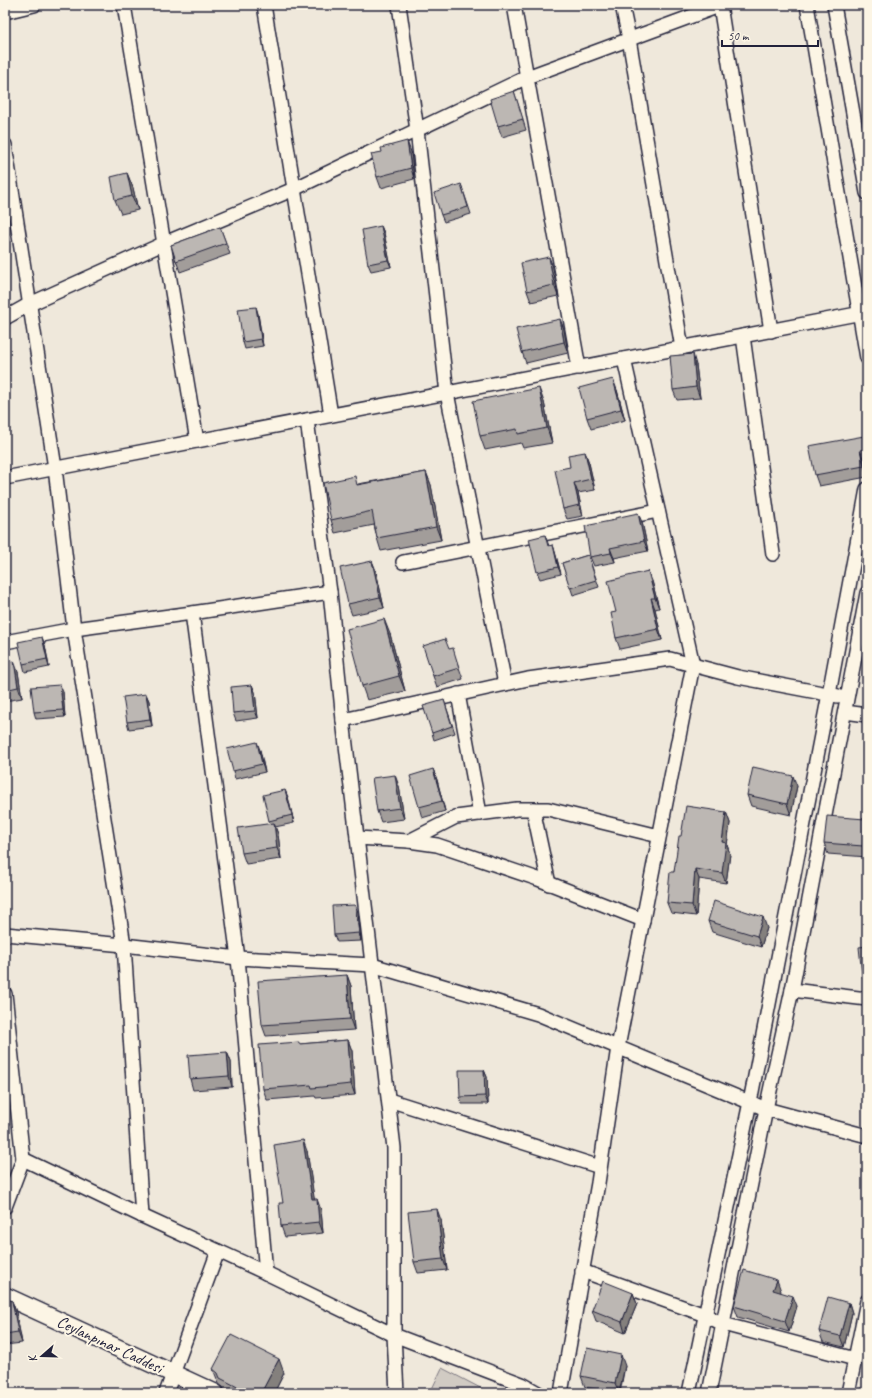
<svg xmlns="http://www.w3.org/2000/svg" width="872" height="1398" font-family="Caveat,sans-serif">
<rect width="100%" height="100%" fill="#efe8db"/>
<filter id="ink" filterUnits="userSpaceOnUse"><feTurbulence type="fractalNoise" baseFrequency=".025" numOctaves="2"/><feDisplacementMap in="SourceGraphic" scale="8" xChannelSelector="R" yChannelSelector="G"/><feConvolveMatrix kernelMatrix="1 2 1 2 8 2 1 2 1" color-interpolation-filters="sRGB"/></filter>
<g filter="url(#ink)">
<polygon fill="#d1cbc3" stroke="#7a767f" points="442,1368 490,1393 430,1393"/>
<g fill="none" stroke-linecap="round" stroke-linejoin="round">
<g stroke="#22223b" stroke-width="16">
<g id="minor">
<polyline points="124,5 197,441"/>
<polyline points="264,5 331,415"/>
<polyline points="399,5 417,130 447,393 505,684"/>
<polyline points="514,5 579,368"/>
<polyline points="622,5 629,39 682,348"/>
<polyline points="720,5 771,331"/>
<polyline points="807,5 867,358"/>
<polyline points="834,5 867,193"/>
<polyline points="5,12 34,5"/>
<polyline points="5,145 55,468 74,629 124,945 142,1216"/>
<polyline points="5,318 30,304 165,243 294,189 527,77 722,5"/>
<polyline points="743,336 773,554"/>
<polyline points="307,420 330,592 343,720 394,1148 394,1335 397,1393"/>
<polyline points="5,478 867,312"/>
<polyline points="403,562 658,511"/>
<polyline points="192,613 238,958 266,1273"/>
<polyline points="5,642 74,629 192,613 330,592"/>
<polyline points="458,694 480,814"/>
<polyline points="845,712 867,715"/>
<polyline points="343,720 528,679 670,659 738,677 838,696"/>
<polyline points="533,809 549,884"/>
<polyline points="357,838 409,841 437,845 538,879 643,920"/>
<polyline points="409,841 456,817 517,809 548,809 659,836"/>
<polyline points="5,934 124,945 238,958 372,965 538,1014 766,1109 867,1136"/>
<polyline points="792,990 867,999"/>
<polyline points="5,994 23,1159 5,1207"/>
<polyline points="389,1100 600,1167"/>
<polyline points="23,1159 142,1216 266,1273 394,1335 522,1384 538,1393"/>
<polyline points="582,1271 705,1315 723,1324 855,1359"/>
<polyline points="166,1393 218,1251"/>
<polyline points="561,1393 598,1183 618,1047 693,665 624,359"/>
<polyline points="689,1393 750,1102 829,694 867,489"/>
<polyline points="709,1393 766,1109 792,990 867,593"/>
<polyline points="848,1393 867,1301"/>
</g>
</g>
<g stroke="#22223b" stroke-width="20">
<polyline id="major" points="5,1296 215,1393"/>
</g>
<use href="#minor" stroke="#fcf5e5" stroke-width="13"/>
<use href="#major" stroke="#fcf5e5" stroke-width="17"/>
</g>
<g fill="#a29d9a" stroke="#22223b">
<polygon points="514,91 526,130 502,137 498,126"/>
<polygon points="382,152 411,152 414,179 381,188 377,177"/>
<polygon points="127,173 133,188 138,210 121,214 115,200"/>
<polygon points="461,184 471,214 444,222 441,215"/>
<polygon points="381,226 384,233 391,267 371,271 368,264"/>
<polygon points="220,227 230,254 180,272 171,245"/>
<polygon points="553,267 558,296 531,302 527,291"/>
<polygon points="256,307 258,314 263,346 245,349 243,342"/>
<polygon points="564,329 568,353 526,363 522,352"/>
<polygon points="696,365 700,398 677,400 673,390"/>
<polygon points="617,390 625,420 591,429 587,418"/>
<polygon points="544,402 552,443 523,448 521,443 485,450 480,436"/>
<polygon points="867,445 867,460 864,461 867,477 819,486 815,475"/>
<polygon points="585,452 589,463 595,490 578,493 583,516 567,519 563,509 570,467"/>
<polygon points="426,472 431,485 441,540 381,551 377,538 374,525 335,533 331,520 358,484"/>
<polygon points="642,522 648,551 614,558 615,562 594,566 590,557"/>
<polygon points="545,535 549,546 553,545 555,552 561,574 540,579 537,572"/>
<polygon points="588,555 599,587 573,595 562,563"/>
<polygon points="372,561 376,571 384,608 352,615 348,604"/>
<polygon points="652,581 659,608 655,609 662,640 620,649 616,638 616,612"/>
<polygon points="390,634 405,691 367,700 362,686"/>
<polygon points="45,645 49,667 25,672 23,664"/>
<polygon points="449,649 456,659 463,679 437,687 433,676"/>
<polygon points="5,663 18,672 22,698 5,701"/>
<polygon points="867,670 867,696 864,688"/>
<polygon points="252,685 255,692 258,718 236,721 233,713"/>
<polygon points="63,692 65,717 36,719 34,712"/>
<polygon points="146,694 149,701 152,726 129,729 127,722"/>
<polygon points="444,700 455,733 434,740 432,733"/>
<polygon points="260,750 265,772 235,779 233,771"/>
<polygon points="433,769 437,780 445,811 422,818 419,807"/>
<polygon points="399,786 404,819 381,822 377,811"/>
<polygon points="797,786 791,815 751,806 747,795"/>
<polygon points="288,797 294,823 275,827 278,834 281,859 246,864 242,853 270,824 269,821"/>
<polygon points="726,812 730,823 727,845 730,854 726,883 699,879 696,916 671,913 667,903 674,872 681,836"/>
<polygon points="867,824 867,857 828,854 824,843"/>
<polygon points="358,912 361,941 337,942 334,935"/>
<polygon points="708,921 767,928 761,947 712,932"/>
<polygon points="867,946 867,982 865,982 862,975"/>
<polygon points="347,975 351,986 354,1030 266,1036 262,1025"/>
<polygon points="348,1040 352,1051 355,1095 316,1098 315,1096 267,1100 263,1089 300,1044"/>
<polygon points="227,1052 231,1062 232,1087 193,1090 190,1079"/>
<polygon points="484,1070 487,1077 488,1104 462,1104 460,1097"/>
<polygon points="307,1151 314,1199 321,1210 323,1233 285,1237 281,1226 283,1203"/>
<polygon points="441,1220 447,1270 418,1273 414,1262"/>
<polygon points="781,1291 780,1292 797,1306 789,1332 738,1317 734,1306"/>
<polygon points="633,1293 637,1304 625,1333 596,1321 592,1310"/>
<polygon points="5,1298 12,1301 16,1312 22,1343 5,1345"/>
<polygon points="849,1303 852,1313 844,1347 823,1342 819,1331"/>
<polygon points="625,1366 620,1393 616,1393 585,1387 581,1376"/>
<polygon points="213,1369 284,1373 274,1393 227,1393 225,1392 223,1387 219,1384"/>
</g>
<g fill="#84807d" stroke="#22223b">
<polygon points="407,141 411,152 414,179 411,168"/>
<polygon points="127,173 133,188 138,210 132,196"/>
<polygon points="381,226 384,233 391,267 388,260"/>
<polygon points="549,257 553,267 558,296 554,285"/>
<polygon points="256,307 258,314 263,346 261,339"/>
<polygon points="560,319 564,329 568,353 564,342"/>
<polygon points="693,354 696,365 700,398 696,387"/>
<polygon points="613,379 617,390 625,420 621,409"/>
<polygon points="539,388 544,402 552,443 547,428"/>
<polygon points="864,436 867,445 867,451 866,449"/>
<polygon points="860,450 864,461 867,476 864,466"/>
<polygon points="585,452 589,463 595,490 591,479"/>
<polygon points="426,472 431,485 441,540 436,527"/>
<polygon points="574,483 578,493 583,516 579,505"/>
<polygon points="638,513 642,522 648,551 644,541"/>
<polygon points="553,545 555,552 561,574 558,567"/>
<polygon points="610,548 614,558 615,562 611,553"/>
<polygon points="372,561 376,571 384,608 380,597"/>
<polygon points="648,571 652,581 659,608 655,598"/>
<polygon points="651,598 655,609 662,640 658,629"/>
<polygon points="384,619 390,634 405,691 399,676"/>
<polygon points="42,637 45,645 49,667 47,659"/>
<polygon points="14,661 18,672 22,698 18,687"/>
<polygon points="60,685 63,692 65,717 63,710"/>
<polygon points="252,685 255,692 258,718 255,711"/>
<polygon points="146,694 149,701 152,726 150,719"/>
<polygon points="257,742 260,750 265,772 262,764"/>
<polygon points="433,769 437,780 445,811 442,801"/>
<polygon points="395,775 399,786 404,819 400,808"/>
<polygon points="793,776 797,786 791,815 787,804"/>
<polygon points="285,790 288,797 294,823 292,815"/>
<polygon points="726,812 730,823 727,845 730,854 726,883 722,873 722,842"/>
<polygon points="865,819 867,824 867,856 863,846"/>
<polygon points="274,823 278,834 281,859 277,848"/>
<polygon points="695,869 699,879 696,916 692,905"/>
<polygon points="355,905 358,912 361,941 359,933"/>
<polygon points="763,917 767,928 761,947 757,936"/>
<polygon points="347,975 351,986 354,1030 350,1019"/>
<polygon points="348,1040 352,1051 355,1095 351,1084"/>
<polygon points="227,1052 231,1062 232,1087 229,1076"/>
<polygon points="484,1070 487,1077 488,1104 485,1096"/>
<polygon points="303,1140 307,1151 316,1210 312,1199"/>
<polygon points="317,1199 321,1210 323,1233 319,1222"/>
<polygon points="437,1209 441,1220 447,1270 443,1259"/>
<polygon points="777,1280 781,1291 777,1301 773,1290"/>
<polygon points="633,1293 637,1304 625,1333 622,1322"/>
<polygon points="793,1296 797,1306 789,1332 785,1321"/>
<polygon points="12,1301 16,1312 22,1343 18,1332"/>
<polygon points="849,1303 852,1313 844,1347 840,1336"/>
<polygon points="621,1355 625,1366 619,1393 615,1383"/>
<polygon points="279,1359 284,1373 274,1393 261,1393"/>
</g>
<g fill="#bcb7b3" stroke="#22223b">
<polygon points="514,91 523,119 498,126 490,99"/>
<polygon points="407,141 411,168 377,177 371,154 382,152 381,148"/>
<polygon points="127,173 132,196 115,200 111,177"/>
<polygon points="461,184 468,207 441,215 434,193"/>
<polygon points="381,226 388,260 368,264 362,230"/>
<polygon points="220,227 226,243 176,261 171,245"/>
<polygon points="549,257 554,285 527,291 521,263"/>
<polygon points="256,307 261,339 243,342 238,309"/>
<polygon points="560,319 564,342 522,352 516,329"/>
<polygon points="693,354 696,387 673,390 670,356"/>
<polygon points="613,379 621,409 587,418 579,388"/>
<polygon points="539,388 547,428 518,434 517,429 480,436 473,401"/>
<polygon points="864,436 866,449 860,450 864,466 815,475 809,446"/>
<polygon points="585,452 591,479 574,483 579,505 563,509 555,470 570,467 568,455"/>
<polygon points="426,472 436,527 377,538 372,511 331,520 323,483 355,476 357,485"/>
<polygon points="638,513 644,541 610,548 611,553 590,557 585,526 615,520 615,518"/>
<polygon points="545,535 548,546 553,545 558,567 537,572 529,539"/>
<polygon points="588,555 596,580 570,588 562,563"/>
<polygon points="372,561 380,597 348,604 340,568"/>
<polygon points="648,571 655,598 651,598 658,629 616,638 611,613 616,612 608,581"/>
<polygon points="384,619 399,676 362,686 347,629"/>
<polygon points="42,637 47,659 23,664 18,642"/>
<polygon points="445,639 449,649 453,648 459,668 433,676 423,646"/>
<polygon points="14,661 18,687 5,690 5,663"/>
<polygon points="867,670 867,688 864,688 863,671"/>
<polygon points="60,685 63,710 34,712 31,687"/>
<polygon points="252,685 255,711 233,713 231,687"/>
<polygon points="146,694 150,719 127,722 123,697"/>
<polygon points="444,700 452,726 432,733 423,706"/>
<polygon points="257,742 262,764 233,771 227,749"/>
<polygon points="753,767 793,776 787,804 747,795"/>
<polygon points="433,769 442,801 419,807 410,776"/>
<polygon points="395,775 400,808 377,811 372,778"/>
<polygon points="285,790 292,815 269,821 263,795"/>
<polygon points="686,806 726,812 722,842 726,843 722,873 695,869 692,905 667,903 670,872 674,872 679,836 681,836"/>
<polygon points="827,816 865,819 863,846 824,843"/>
<polygon points="274,823 277,848 242,853 238,828"/>
<polygon points="714,901 763,917 757,936 708,921"/>
<polygon points="355,905 359,933 334,935 332,906"/>
<polygon points="867,946 867,974 862,975 859,947"/>
<polygon points="347,975 350,1019 262,1025 258,981"/>
<polygon points="348,1040 351,1084 312,1088 311,1085 263,1089 259,1045 299,1042 299,1044"/>
<polygon points="227,1052 229,1076 190,1079 188,1055"/>
<polygon points="459,1070 484,1070 485,1096 460,1097"/>
<polygon points="303,1140 312,1199 317,1199 319,1222 281,1226 279,1203 283,1203 274,1145"/>
<polygon points="437,1209 443,1259 414,1262 408,1212"/>
<polygon points="744,1270 777,1280 773,1290 793,1296 785,1321 734,1306"/>
<polygon points="603,1281 633,1293 622,1322 592,1310"/>
<polygon points="828,1297 849,1303 840,1336 819,1331"/>
<polygon points="5,1298 12,1301 18,1332 5,1334"/>
<polygon points="231,1335 279,1359 261,1393 249,1393 220,1378 218,1373 213,1369"/>
<polygon points="587,1348 621,1355 615,1383 581,1376"/>
</g>
</g>
<g text-anchor="middle" stroke-width="4" stroke-linejoin="round" paint-order="stroke">
<g font-size="17" fill="#22223b" stroke="#fcf5e5">
<text transform="translate(110 1344) rotate(25)" y="6">Ceylanpınar Caddesi</text>
</g>
</g>
<rect width="872" height="1398" fill="none" stroke="#fcf5e5" stroke-width="20"/>
<rect x="10" y="10" width="852" height="1378" fill="none" stroke="#22223b" stroke-width="1.5" filter="url(#ink)"/>
<g transform="translate(42 1356) rotate(250)" stroke="#fcf5e5" stroke-width="3" paint-order="stroke">
<path d="M0-3L7 15L0 10L-7 15Z" fill="#22223b"/>
<text y="-6" font-size="11" font-weight="bold" text-anchor="middle" fill="#22223b">K</text>
</g>
<path d="M722 40v6h96v-6" fill="none" stroke="#22223b" stroke-width="2"/>
<text x="728" y="40" font-size="12" fill="#22223b" stroke="#fcf5e5" stroke-width="3" paint-order="stroke">50 m</text>
</svg>
